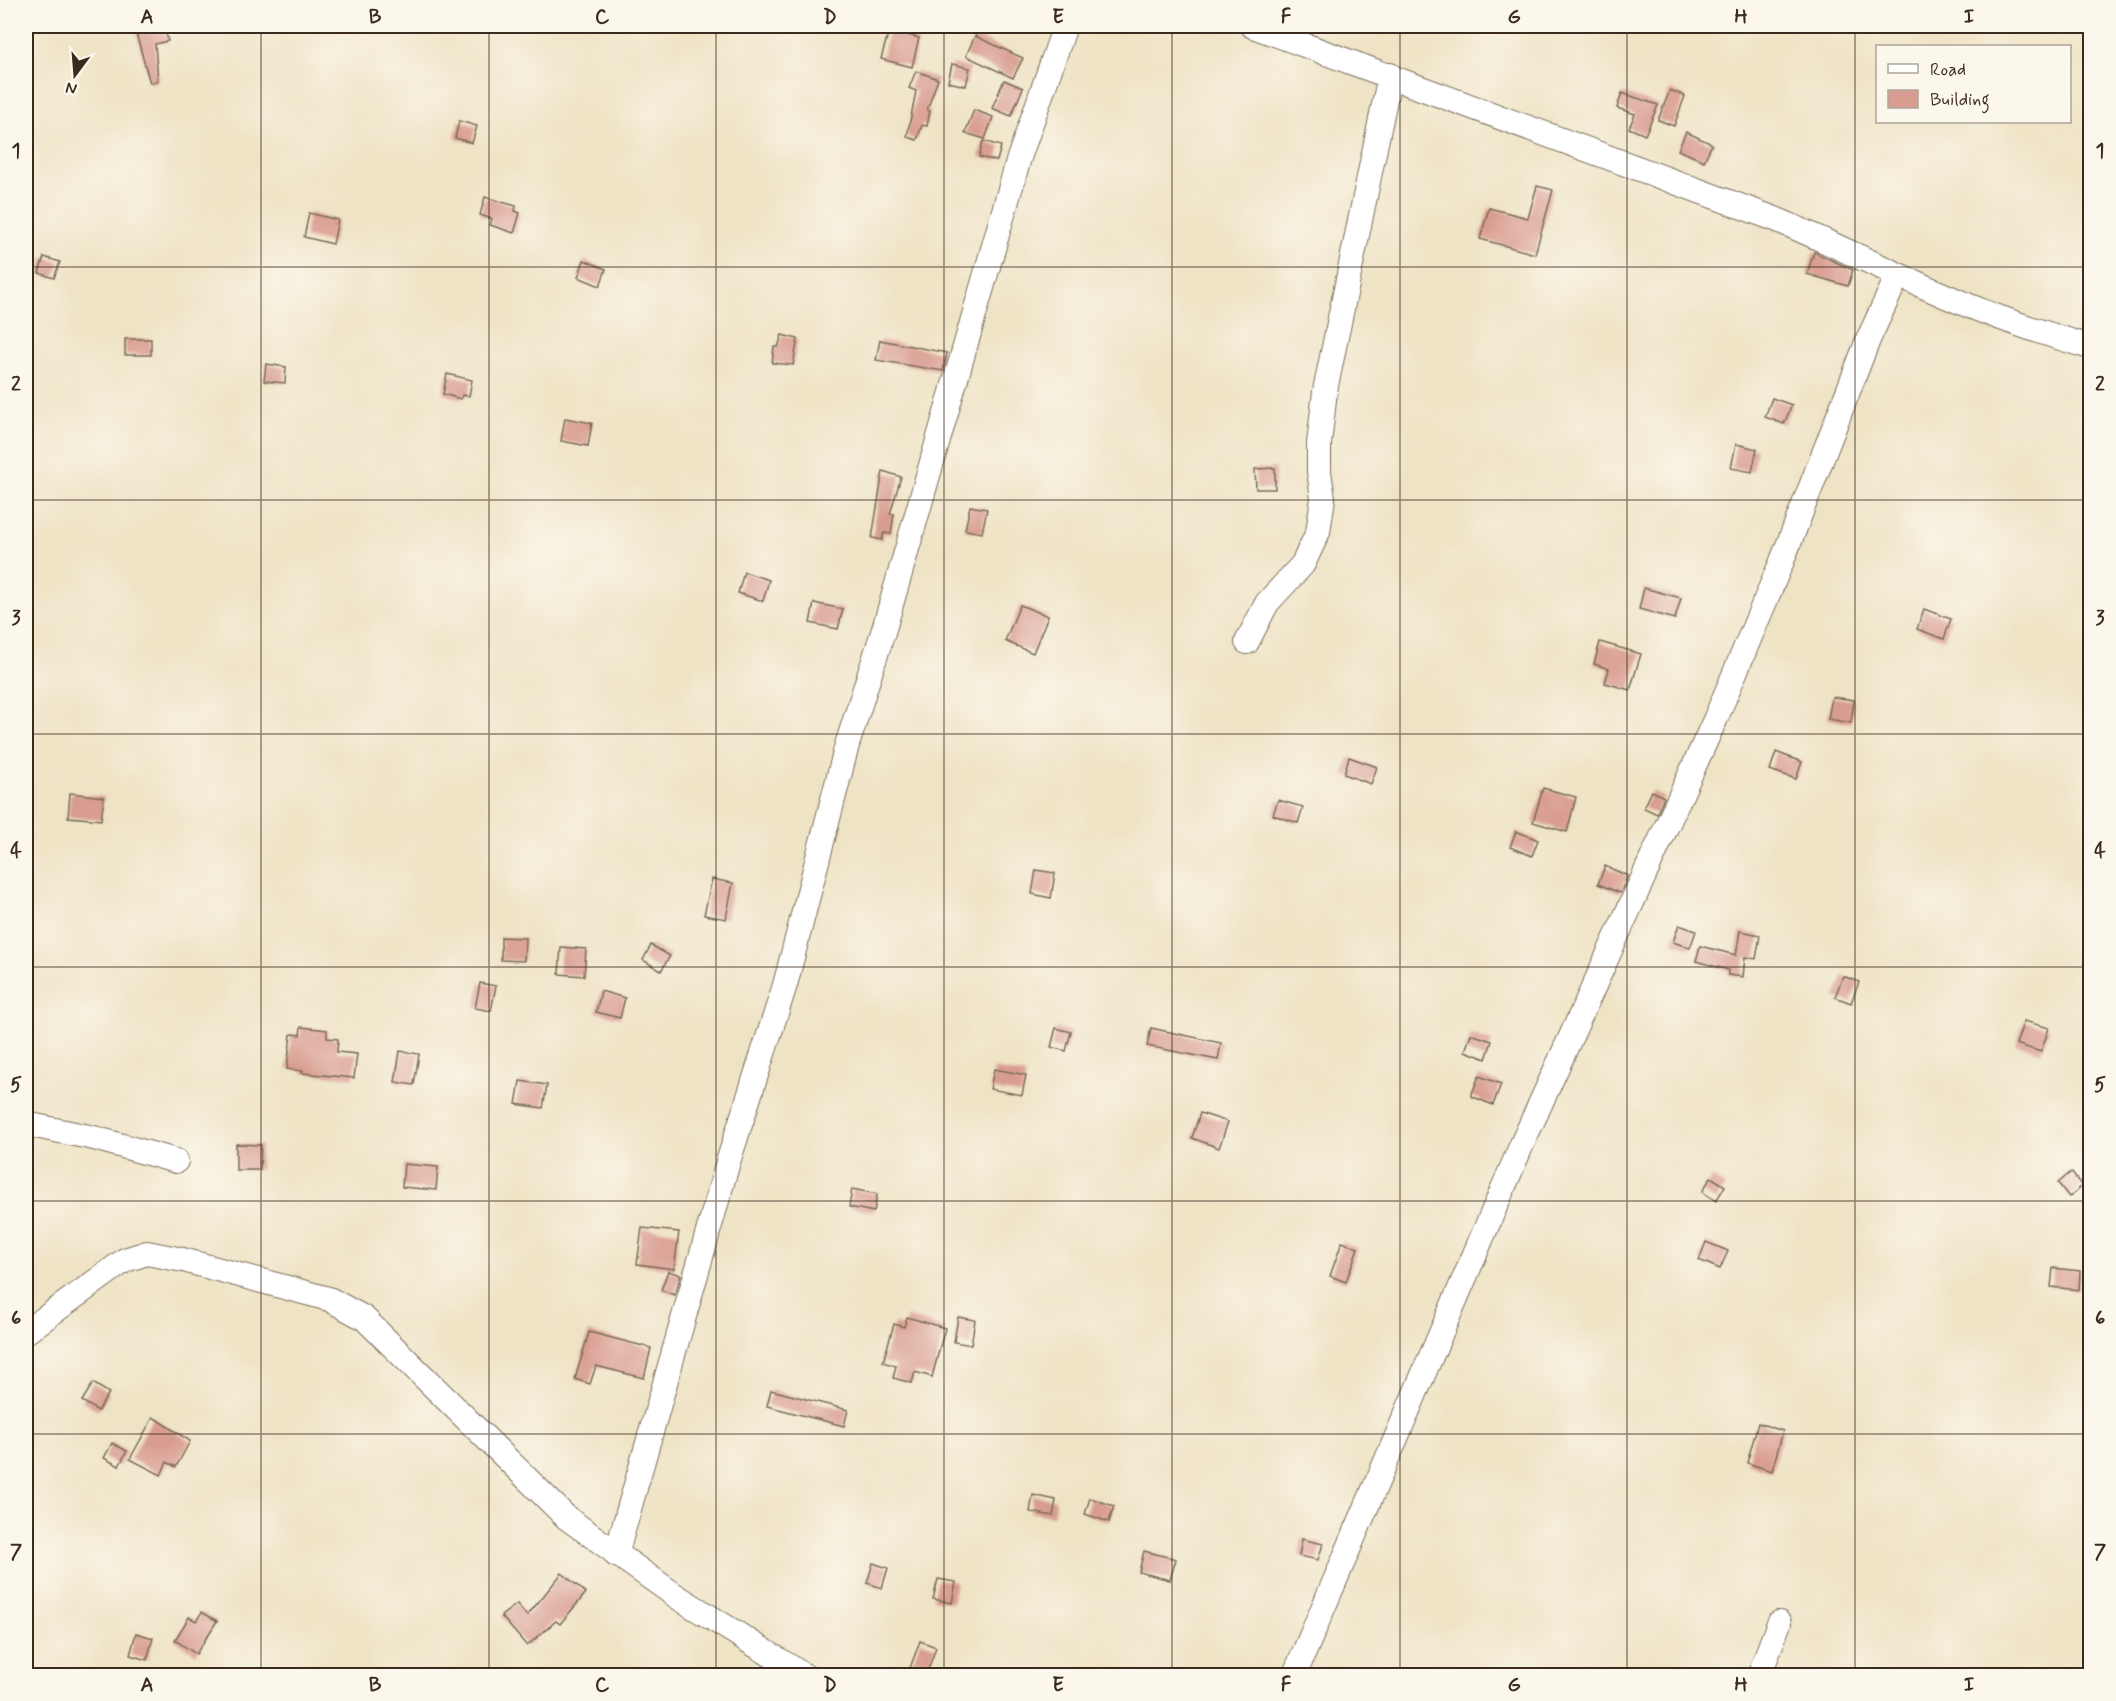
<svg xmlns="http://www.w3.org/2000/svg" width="2116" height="1701" font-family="Mynerve,sans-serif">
<rect width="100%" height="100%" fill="#fbf7ec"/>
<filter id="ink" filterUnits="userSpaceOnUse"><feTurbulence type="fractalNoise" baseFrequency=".0167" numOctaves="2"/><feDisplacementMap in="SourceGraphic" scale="12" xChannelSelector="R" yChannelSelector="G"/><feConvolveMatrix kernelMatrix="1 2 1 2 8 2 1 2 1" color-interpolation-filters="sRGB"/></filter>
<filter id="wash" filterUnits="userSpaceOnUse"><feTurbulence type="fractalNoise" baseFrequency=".008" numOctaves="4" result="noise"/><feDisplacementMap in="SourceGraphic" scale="24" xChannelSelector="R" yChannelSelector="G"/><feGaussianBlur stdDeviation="1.35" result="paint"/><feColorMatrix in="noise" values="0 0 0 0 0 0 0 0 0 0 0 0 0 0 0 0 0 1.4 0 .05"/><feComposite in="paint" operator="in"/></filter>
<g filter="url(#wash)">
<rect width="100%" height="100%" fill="#efe3c5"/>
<g id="blocks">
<g fill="#d99c90">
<polygon points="134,26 164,26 168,41 155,44 158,81 150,83"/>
<polygon points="889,30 919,38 912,67 881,59"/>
<polygon points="975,36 1023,58 1013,78 966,56"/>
<polygon points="952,64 970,68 966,86 948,82"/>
<polygon points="916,71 938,79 927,110 930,111 927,126 922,125 917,140 907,137 916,91 909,88"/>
<polygon points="1004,80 1023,88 1011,116 992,108"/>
<polygon points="1670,90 1685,96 1674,126 1658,120"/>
<polygon points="1622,93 1658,105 1645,135 1629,128 1635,114 1617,108"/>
<polygon points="974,110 993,117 985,139 965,133"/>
<polygon points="459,121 477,126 472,143 455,138"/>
<polygon points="1686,132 1712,144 1704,161 1678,150"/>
<polygon points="983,141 1001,146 997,161 979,157"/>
<polygon points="1537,186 1553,190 1535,254 1480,239 1489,208 1528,218"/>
<polygon points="485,197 516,206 515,211 520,213 514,233 490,225 492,219 480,215"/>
<polygon points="309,213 338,220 333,244 304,237"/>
<polygon points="1814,252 1853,270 1848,286 1807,274"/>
<polygon points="44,257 60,262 54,278 39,273"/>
<polygon points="584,260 606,269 600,286 578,277"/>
<polygon points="782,335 798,339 793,365 772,363 774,347 778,347"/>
<rect x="125" y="339" width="26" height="16"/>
<polygon points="880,340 947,353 943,371 876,360"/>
<polygon points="266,364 286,367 285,383 264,381"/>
<polygon points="447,374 472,380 469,396 462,395 461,399 443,394"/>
<polygon points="1772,398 1792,405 1784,424 1765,417"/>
<polygon points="565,418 592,423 588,446 561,441"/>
<polygon points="1736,444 1757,449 1752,472 1731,468"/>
<polygon points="1275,468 1275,489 1256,489 1255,469"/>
<polygon points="883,471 901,477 890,514 894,514 891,534 884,533 882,540 872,538"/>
<polygon points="970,506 987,509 982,533 965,530"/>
<polygon points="744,572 769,580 763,601 738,593"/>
<polygon points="1644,588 1681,598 1675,619 1639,609"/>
<polygon points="814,603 843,609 838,629 810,623"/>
<polygon points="1020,605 1048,616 1033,653 1005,641"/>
<polygon points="1924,609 1951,619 1944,639 1917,629"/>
<polygon points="1600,642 1641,654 1630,690 1605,683 1609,669 1594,664"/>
<polygon points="1832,697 1854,700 1851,723 1828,719"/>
<polygon points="1776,752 1802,762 1796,779 1770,770"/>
<polygon points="1349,757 1377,767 1371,784 1344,774"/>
<polygon points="1543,788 1576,797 1567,832 1533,822"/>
<polygon points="1652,791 1664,797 1657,814 1644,808"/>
<polygon points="70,793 104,797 101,820 68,817"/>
<polygon points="1278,800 1303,807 1298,823 1273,815"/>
<polygon points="1516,831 1538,840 1532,856 1510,847"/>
<polygon points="1605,866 1628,876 1620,893 1598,884"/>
<polygon points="1036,870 1055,873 1051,898 1032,894"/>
<polygon points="712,879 733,883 726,919 704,915"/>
<polygon points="1679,925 1696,931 1690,948 1673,942"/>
<polygon points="1740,931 1760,935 1756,959 1745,957 1743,977 1728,975 1728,970 1696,961 1700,946 1736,955"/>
<polygon points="501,937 525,938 524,961 501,960"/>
<polygon points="651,945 670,956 661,971 643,960"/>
<polygon points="561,947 586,949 584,976 559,974"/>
<polygon points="1843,976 1859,982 1851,1003 1835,997"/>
<polygon points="480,983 496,986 491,1011 475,1008"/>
<polygon points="601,991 625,998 620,1018 596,1012"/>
<polygon points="2024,1021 2049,1028 2041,1052 2016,1044"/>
<polygon points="301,1027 327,1030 327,1038 338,1039 337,1052 357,1054 354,1078 302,1073 303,1071 287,1069 291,1034 300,1035"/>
<polygon points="1056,1028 1071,1032 1066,1051 1051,1047"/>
<polygon points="1151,1028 1221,1043 1218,1060 1147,1046"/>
<polygon points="1471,1034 1492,1041 1486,1059 1465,1051"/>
<polygon points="400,1051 419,1054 414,1085 395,1082"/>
<polygon points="994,1069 1026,1075 1022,1095 990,1089"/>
<polygon points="1479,1076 1501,1084 1493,1105 1471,1096"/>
<polygon points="520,1081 547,1085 543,1108 516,1104"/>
<polygon points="1200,1113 1228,1122 1219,1148 1192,1138"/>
<polygon points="236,1144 261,1145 260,1170 236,1170"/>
<polygon points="404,1164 438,1167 436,1190 402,1187"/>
<polygon points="2071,1172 2082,1186 2069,1197 2058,1183"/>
<polygon points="1711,1177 1725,1186 1716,1201 1702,1192"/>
<polygon points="852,1189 877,1194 874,1212 849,1207"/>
<polygon points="642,1228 679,1232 674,1269 637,1264"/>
<polygon points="1342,1242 1358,1248 1346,1282 1330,1276"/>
<polygon points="1706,1242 1728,1251 1720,1269 1699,1260"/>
<polygon points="2053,1268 2080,1271 2079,1290 2051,1287"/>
<polygon points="668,1271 681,1275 675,1295 661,1290"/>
<polygon points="907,1317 945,1328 932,1377 915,1372 912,1383 893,1378 896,1366 883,1362 894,1324 904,1327"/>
<polygon points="958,1317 975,1320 971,1345 954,1342"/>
<polygon points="589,1332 651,1348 644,1378 596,1366 590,1384 575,1379"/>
<polygon points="93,1383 109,1393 98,1411 82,1401"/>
<polygon points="771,1390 848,1410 844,1426 767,1406"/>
<polygon points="153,1417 190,1441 176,1467 167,1462 161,1475 130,1459"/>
<polygon points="1758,1423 1783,1431 1772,1471 1747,1463"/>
<polygon points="112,1443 127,1451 119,1466 104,1458"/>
<polygon points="1033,1495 1056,1500 1053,1516 1030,1512"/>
<polygon points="1090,1498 1114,1506 1109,1522 1085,1514"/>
<polygon points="1302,1539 1323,1544 1318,1560 1299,1556"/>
<polygon points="1144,1551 1176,1559 1170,1580 1139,1572"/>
<polygon points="873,1563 888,1568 882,1588 867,1583"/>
<polygon points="562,1573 586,1593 560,1624 556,1621 527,1646 501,1616 517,1604 527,1616"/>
<polygon points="938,1579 956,1582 952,1603 933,1599"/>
<polygon points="202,1612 217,1621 196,1654 175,1640 189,1617 196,1621"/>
<polygon points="136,1633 153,1638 147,1660 130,1655"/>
<polygon points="920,1641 936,1647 926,1676 907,1676"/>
</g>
</g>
</g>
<g filter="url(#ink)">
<use href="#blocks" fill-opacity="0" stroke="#7a6b58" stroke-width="1.5"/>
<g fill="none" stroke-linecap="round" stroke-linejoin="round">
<g stroke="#7a6b58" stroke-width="26">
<g id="minor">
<path d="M1253,26L1775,219C1837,245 1897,276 1960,302C2002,320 2046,334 2090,347"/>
<polyline points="1247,642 1267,603 1303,564 1318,532 1323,498 1319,472 1319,444 1325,391 1390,75"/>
<polyline points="26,1124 94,1138 176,1161"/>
<polyline points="26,1332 125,1260 147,1253 183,1260 329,1299 364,1318 567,1518 676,1596 805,1676"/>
<polyline points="616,1555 728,1162 785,985 847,745 884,629 989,263 1019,158 1065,26"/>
<polyline points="1294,1676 1522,1144 1715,720 1782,561 1868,340 1898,275"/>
<polyline points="1759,1676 1779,1623"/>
</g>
</g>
<use href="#minor" stroke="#fff" stroke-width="24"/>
</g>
</g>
<path fill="none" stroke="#3b2a1e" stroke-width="1.5" stroke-opacity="0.55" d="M261,26V1676M489,26V1676M716,26V1676M944,26V1676M1172,26V1676M1400,26V1676M1627,26V1676M1855,26V1676M26,267H2090M26,500H2090M26,734H2090M26,967H2090M26,1201H2090M26,1434H2090"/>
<rect width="2116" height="1701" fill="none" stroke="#fbf7ec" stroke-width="66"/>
<rect x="1876" y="45" width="195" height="78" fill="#fbf7ec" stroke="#aea59a" stroke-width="1.5"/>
<rect x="1888" y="64" width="30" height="9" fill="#ffffff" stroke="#aea59a" stroke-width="1.5"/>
<text x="1930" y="75" font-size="18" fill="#3b2a1e">Road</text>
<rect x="1888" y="90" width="30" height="18" fill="#d99c90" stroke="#aea59a" stroke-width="1.5"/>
<text x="1930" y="105" font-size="18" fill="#3b2a1e">Building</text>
<g transform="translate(75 75) rotate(196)" stroke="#fbf7ec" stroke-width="4.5" paint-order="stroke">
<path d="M0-4.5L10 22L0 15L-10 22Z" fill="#3b2a1e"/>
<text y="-9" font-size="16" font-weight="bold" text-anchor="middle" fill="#3b2a1e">N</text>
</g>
<rect x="33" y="33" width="2050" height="1635" fill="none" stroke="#3b2a1e" stroke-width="2"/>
<g font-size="20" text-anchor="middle" font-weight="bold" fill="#3b2a1e">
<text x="147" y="23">A</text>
<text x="375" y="23">B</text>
<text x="602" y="23">C</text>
<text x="830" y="23">D</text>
<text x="1058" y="23">E</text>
<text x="1286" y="23">F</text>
<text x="1514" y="23">G</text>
<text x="1741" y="23">H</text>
<text x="1969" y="23">I</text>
<text x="16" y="157">1</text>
<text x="2100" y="157">1</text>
<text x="16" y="390">2</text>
<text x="2100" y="390">2</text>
<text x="16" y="624">3</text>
<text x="2100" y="624">3</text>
<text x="16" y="857">4</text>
<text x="2100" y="857">4</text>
<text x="16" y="1091">5</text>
<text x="2100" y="1091">5</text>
<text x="16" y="1324">6</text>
<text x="2100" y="1324">6</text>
<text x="16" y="1558">7</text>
<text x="2100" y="1558">7</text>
<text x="147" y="1691">A</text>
<text x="375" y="1691">B</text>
<text x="602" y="1691">C</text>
<text x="830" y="1691">D</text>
<text x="1058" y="1691">E</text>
<text x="1286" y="1691">F</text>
<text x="1514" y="1691">G</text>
<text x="1741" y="1691">H</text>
<text x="1969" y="1691">I</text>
</g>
</svg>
